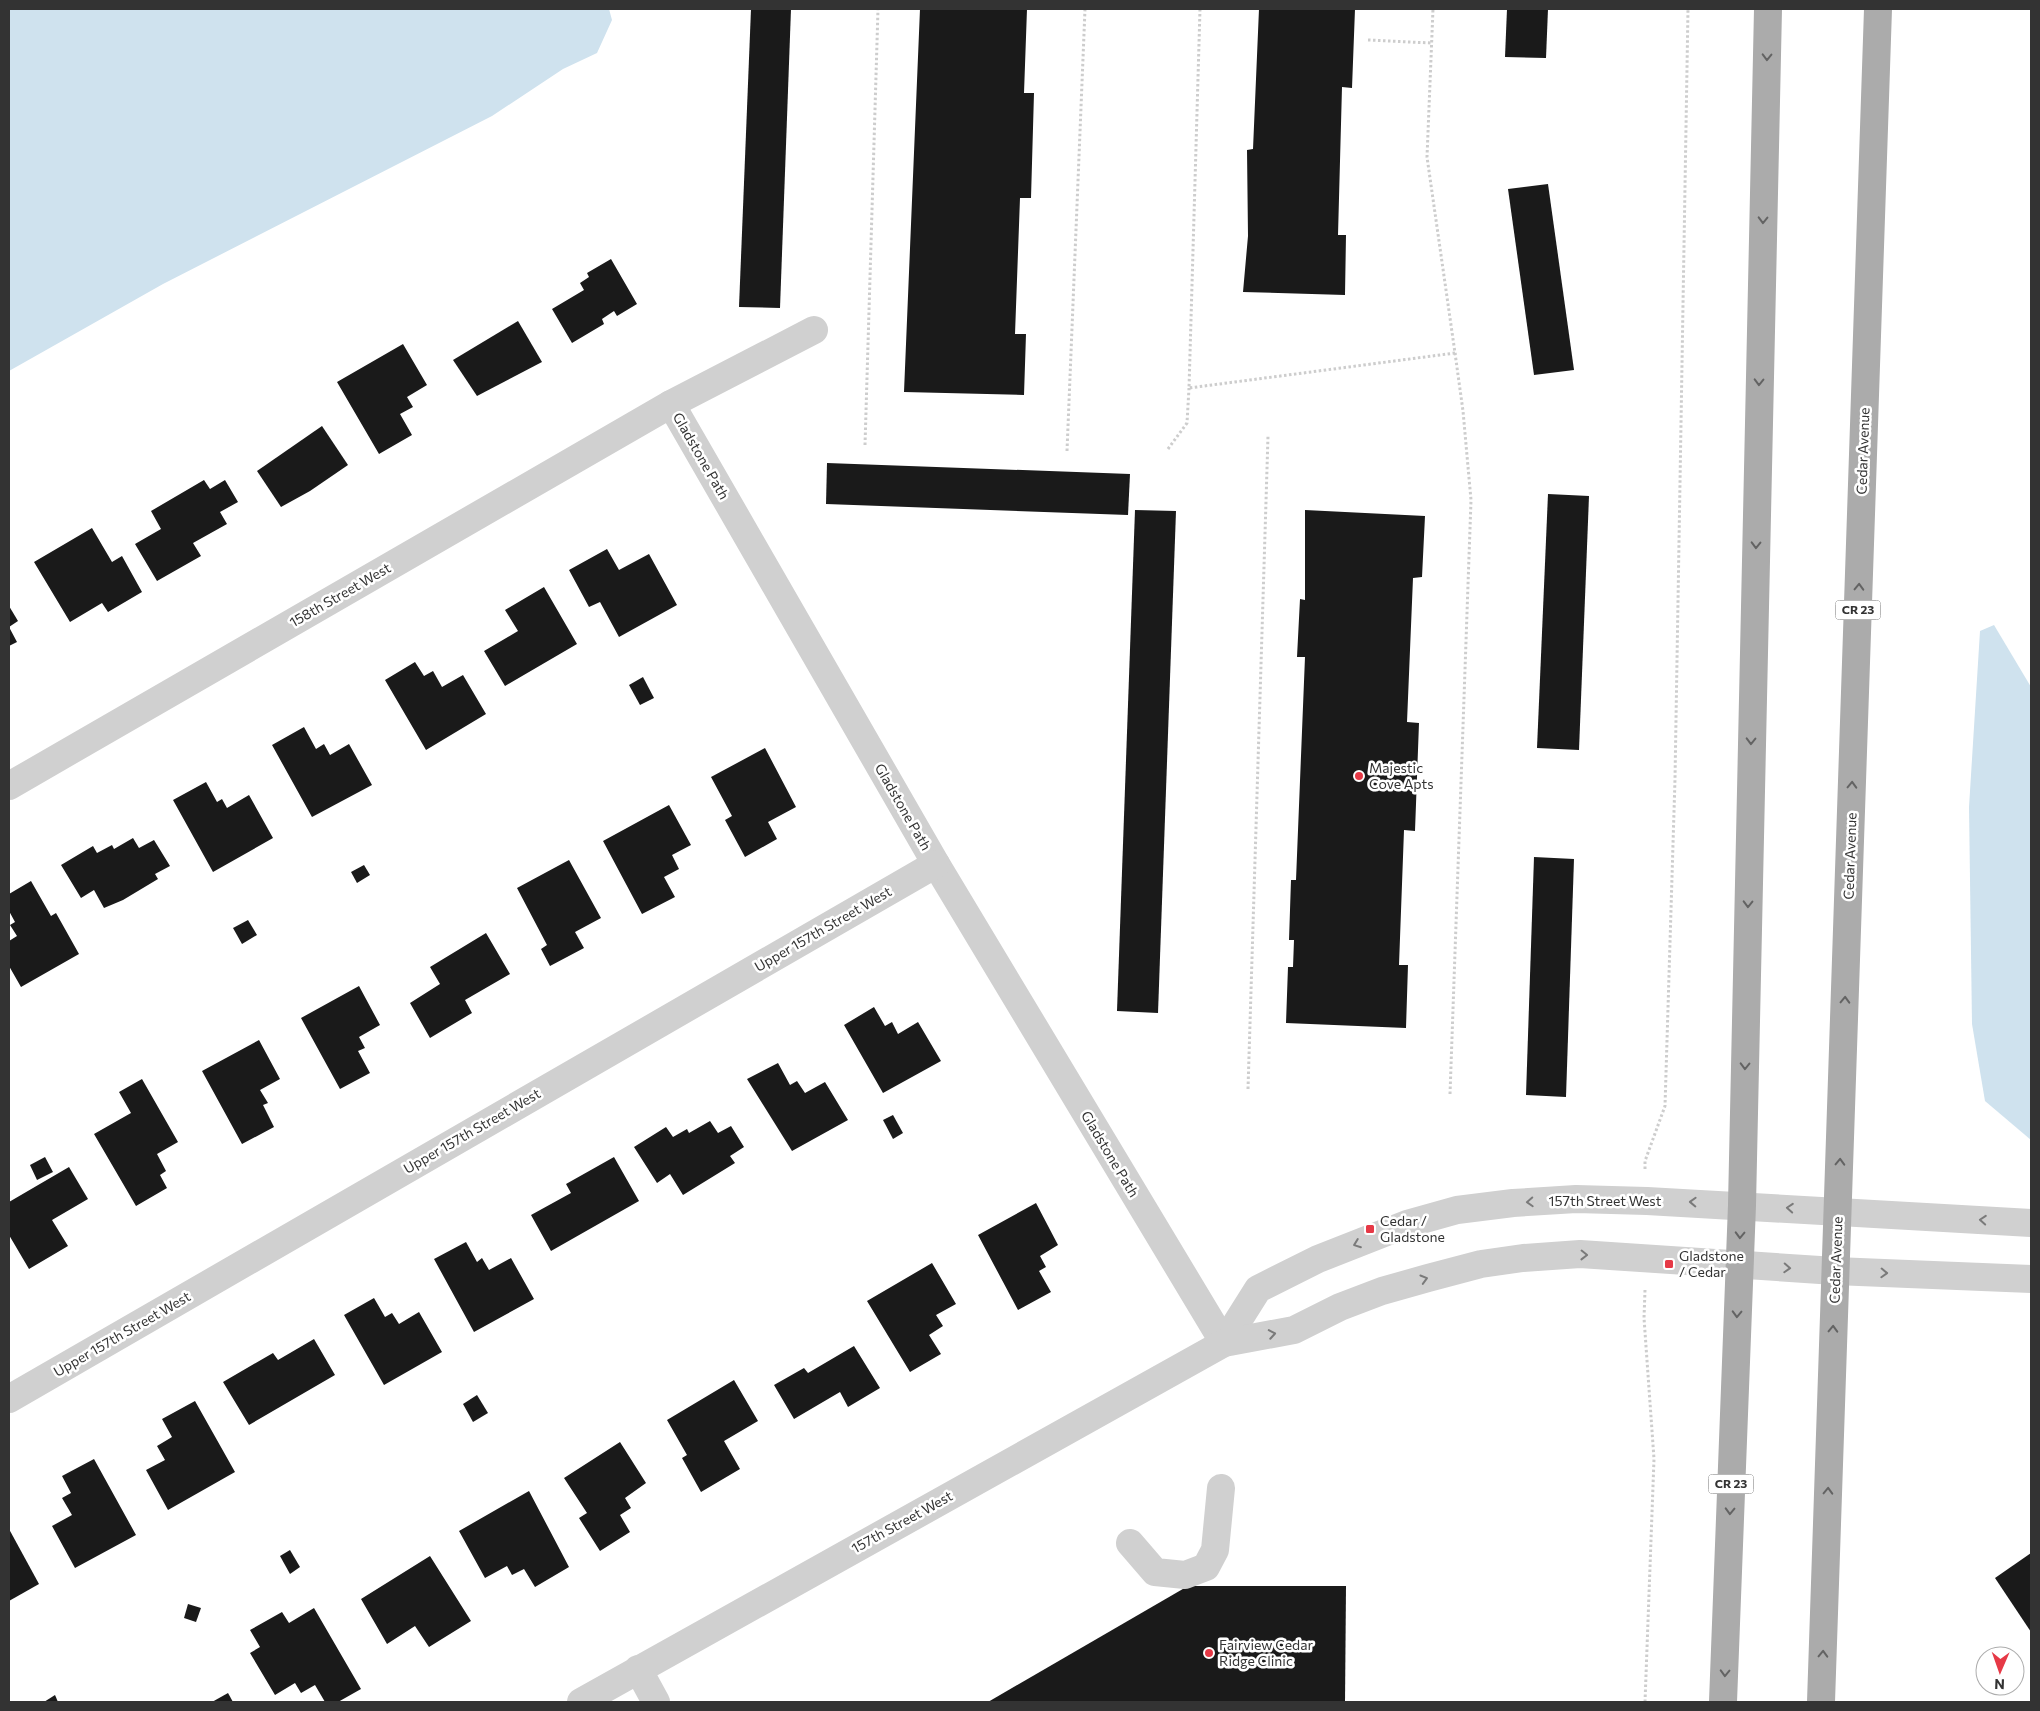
<svg xmlns="http://www.w3.org/2000/svg" width="2040" height="1711" font-family="Commissioner,sans-serif">
<rect width="100%" height="100%" fill="#fff"/>
<g fill="#cfe2ee">
<polygon points="9,9 609,9 612,20 597,53 563,69 492,116 163,284 9,371"/>
<polygon points="1994,625 2031,687 2031,1140 1985,1101 1972,1024 1969,807 1980,631"/>
</g>
<g fill="#1a1a1a">
<polygon points="751,9 791,9 780,308 739,307"/>
<polygon points="920,9 1027,9 1024,93 1034,93 1031,198 1020,198 1015,334 1026,334 1024,395 904,392"/>
<polygon points="1259,9 1355,9 1352,88 1342,87 1338,235 1346,235 1345,295 1243,292 1248,236 1247,150 1253,149"/>
<polygon points="1507,9 1548,9 1546,58 1505,57"/>
<polygon points="1548,184 1574,370 1534,375 1508,189"/>
<polygon points="611,259 637,304 617,316 614,311 602,319 604,324 572,343 552,309 584,290 580,283 589,277 587,273"/>
<polygon points="518,321 542,362 477,396 453,360"/>
<polygon points="403,344 427,385 407,397 413,407 400,414 412,435 379,454 337,382"/>
<polygon points="322,426 348,465 310,491 281,507 257,471"/>
<polygon points="827,463 1130,474 1128,515 826,504"/>
<polygon points="204,480 210,489 225,480 238,502 220,512 227,524 193,543 201,556 157,581 135,544 161,529 151,511"/>
<polygon points="1548,494 1589,496 1579,750 1537,748"/>
<polygon points="1135,510 1176,511 1158,1013 1117,1011"/>
<polygon points="1305,510 1425,516 1422,577 1413,578 1407,722 1419,723 1415,831 1404,830 1399,965 1408,965 1406,1028 1286,1023 1288,967 1293,967 1294,940 1289,940 1291,880 1296,880 1305,657 1297,657 1300,599 1305,600"/>
<polygon points="92,528 112,562 122,556 142,592 108,612 102,603 70,622 34,562"/>
<polygon points="607,549 619,570 649,554 677,605 619,637 600,602 589,607 569,570"/>
<polygon points="544,587 577,644 505,686 484,651 518,631 505,610"/>
<polygon points="9,606 18,621 9,627"/>
<polygon points="9,627 17,642 9,646"/>
<polygon points="415,662 424,676 433,671 442,687 463,675 486,714 426,750 385,680"/>
<polygon points="643,677 654,698 640,705 629,685"/>
<polygon points="304,727 316,749 324,744 330,755 349,744 372,785 312,817 272,745"/>
<polygon points="765,748 796,807 768,822 777,839 745,857 725,820 732,816 711,777"/>
<polygon points="206,782 217,802 222,799 227,808 249,795 273,838 213,872 173,800"/>
<polygon points="669,805 691,845 672,855 679,869 664,877 675,897 642,914 603,841"/>
<polygon points="133,838 139,848 154,840 170,866 155,874 158,879 123,900 104,908 94,890 81,898 61,865 93,846 97,853 112,845 114,849"/>
<polygon points="1534,857 1574,859 1566,1097 1526,1095"/>
<polygon points="569,860 601,918 575,932 584,948 550,966 541,949 547,945 517,888"/>
<polygon points="364,865 370,875 357,883 351,872"/>
<polygon points="31,881 51,916 56,913 79,954 21,987 9,966 9,941 17,936 10,925 15,922 9,911 9,894"/>
<polygon points="248,920 257,935 242,944 233,928"/>
<polygon points="486,933 510,974 465,1000 472,1013 430,1038 410,1003 440,984 430,967"/>
<polygon points="359,986 380,1025 359,1037 365,1048 358,1051 370,1073 340,1089 301,1018"/>
<polygon points="874,1007 885,1026 892,1022 898,1034 918,1022 941,1061 883,1093 844,1025"/>
<polygon points="259,1040 280,1079 260,1090 268,1103 263,1105 274,1127 242,1144 202,1071"/>
<polygon points="778,1063 790,1085 797,1081 805,1093 825,1082 848,1120 792,1151 747,1079"/>
<polygon points="142,1079 178,1142 157,1154 166,1171 160,1175 167,1188 136,1206 94,1134 131,1113 119,1092"/>
<polygon points="893,1115 903,1133 893,1139 883,1120"/>
<polygon points="710,1121 718,1133 731,1126 744,1147 730,1156 735,1163 683,1195 670,1174 657,1183 634,1147 666,1127 673,1137 687,1129 689,1133"/>
<polygon points="45,1157 53,1172 37,1180 30,1165"/>
<polygon points="614,1157 639,1201 551,1251 531,1215 571,1193 566,1184"/>
<polygon points="69,1167 88,1199 52,1220 68,1246 29,1269 9,1235 9,1202"/>
<polygon points="1036,1203 1058,1245 1040,1256 1046,1267 1039,1271 1051,1292 1018,1310 978,1235"/>
<polygon points="466,1242 477,1262 482,1258 489,1270 511,1258 534,1299 474,1332 434,1259"/>
<polygon points="932,1263 956,1304 936,1315 943,1326 929,1335 941,1354 910,1372 867,1301"/>
<polygon points="374,1298 385,1317 392,1313 399,1324 419,1312 442,1352 384,1385 344,1315"/>
<polygon points="314,1339 335,1375 249,1425 223,1382 273,1353 278,1360"/>
<polygon points="854,1346 880,1388 848,1407 840,1392 794,1419 774,1385 804,1368 808,1373"/>
<polygon points="734,1380 758,1421 724,1441 740,1469 701,1492 682,1458 687,1455 667,1420"/>
<polygon points="477,1395 488,1413 473,1422 463,1404"/>
<polygon points="195,1401 235,1472 168,1510 146,1470 165,1460 157,1446 172,1437 162,1419"/>
<polygon points="620,1442 646,1483 625,1498 631,1508 620,1515 630,1532 600,1551 579,1518 587,1513 564,1478"/>
<polygon points="94,1459 136,1535 75,1568 52,1526 72,1515 62,1498 71,1493 62,1476"/>
<polygon points="529,1491 569,1567 535,1587 524,1569 512,1575 507,1566 485,1578 459,1531"/>
<polygon points="9,1529 39,1584 9,1601"/>
<polygon points="290,1550 300,1567 290,1574 280,1556"/>
<polygon points="2031,1553 2031,1632 1995,1578"/>
<polygon points="430,1556 471,1621 429,1647 415,1626 387,1644 361,1599"/>
<polygon points="1188,1586 1346,1586 1345,1702 988,1702"/>
<polygon points="188,1604 201,1608 196,1622 184,1618"/>
<polygon points="314,1608 361,1689 338,1702 325,1702 315,1685 301,1693 295,1683 275,1695 250,1653 260,1647 250,1630 282,1612 289,1623"/>
<polygon points="228,1693 233,1702 212,1702"/>
<polygon points="55,1695 58,1702 44,1702"/>
</g>
<g fill="none" stroke-linecap="round" stroke-linejoin="round">
<g stroke="#cdcdcd" stroke-width="3" stroke-dasharray="2.5 2.5" stroke-linecap="butt">
<polyline points="1200,9 1189,388 1455,353 1427,157 1433,9"/>
<polyline points="1368,40 1431,43"/>
<polyline points="865,445 878,9"/>
<polyline points="1168,449 1187,423 1189,388"/>
<polyline points="1067,451 1085,9"/>
<polyline points="1248,1089 1268,436"/>
<polyline points="1450,1094 1471,500 1463,411 1455,353"/>
<polyline points="1645,1169 1645,1161 1665,1106 1675,779 1688,9"/>
<polyline points="1645,1290 1644,1318 1654,1459 1645,1702"/>
</g>
<g stroke="#d0d0d0" stroke-width="28">
<polyline points="671,404 936,864 1224,1343"/>
<polyline points="9,786 671,404 814,330"/>
<polyline points="1224,1343 1258,1289 1318,1259 1407,1224 1457,1210 1513,1203 1576,1199 1647,1201 2031,1223"/>
<polyline points="9,1399 936,864"/>
<polyline points="1130,1543 1155,1572 1185,1575 1206,1567 1215,1550 1221,1488"/>
<polyline points="638,1669 656,1702"/>
<polyline points="581,1702 1224,1343 1294,1330 1340,1307 1382,1291 1428,1278 1481,1264 1523,1258 1580,1254 1835,1271 2031,1279"/>
</g>
<g stroke="#ababab" stroke-width="28">
<polyline points="1723,1702 1742,1205 1768,9"/>
<polyline points="1821,1702 1878,9"/>
</g>
</g>
<defs><path id="oneway-chevron" d="M-2-3.5L2.5 0L-2 3.5" fill="none" stroke-width="1.6" stroke-linecap="round" stroke-linejoin="round" transform="scale(1.25)"/></defs>
<g stroke="#636363">
<use href="#oneway-chevron" transform="translate(1767 57) rotate(91)"/>
<use href="#oneway-chevron" transform="translate(1763 220) rotate(91)"/>
<use href="#oneway-chevron" transform="translate(1759 382) rotate(91)"/>
<use href="#oneway-chevron" transform="translate(1756 545) rotate(91)"/>
<use href="#oneway-chevron" transform="translate(1859 587) rotate(-88)"/>
<use href="#oneway-chevron" transform="translate(1751 741) rotate(91)"/>
<use href="#oneway-chevron" transform="translate(1852 785) rotate(-88)"/>
<use href="#oneway-chevron" transform="translate(1748 904) rotate(91)"/>
<use href="#oneway-chevron" transform="translate(1845 1000) rotate(-88)"/>
<use href="#oneway-chevron" transform="translate(1745 1066) rotate(91)"/>
<use href="#oneway-chevron" transform="translate(1840 1162) rotate(-88)"/>
<use href="#oneway-chevron" transform="translate(1740 1235) rotate(92)"/>
<use href="#oneway-chevron" transform="translate(1737 1314) rotate(92)"/>
<use href="#oneway-chevron" transform="translate(1833 1329) rotate(-88)"/>
<use href="#oneway-chevron" transform="translate(1828 1491) rotate(-88)"/>
<use href="#oneway-chevron" transform="translate(1730 1511) rotate(92)"/>
<use href="#oneway-chevron" transform="translate(1823 1654) rotate(-88)"/>
<use href="#oneway-chevron" transform="translate(1725 1673) rotate(92)"/>
</g>
<g stroke="#7a7a7a">
<use href="#oneway-chevron" transform="translate(1530 1202) rotate(177)"/>
<use href="#oneway-chevron" transform="translate(1693 1202) rotate(-178)"/>
<use href="#oneway-chevron" transform="translate(1790 1208) rotate(-176)"/>
<use href="#oneway-chevron" transform="translate(1983 1220) rotate(-176)"/>
<use href="#oneway-chevron" transform="translate(1357 1244) rotate(159)"/>
<use href="#oneway-chevron" transform="translate(1584 1255) rotate(1)"/>
<use href="#oneway-chevron" transform="translate(1787 1268) rotate(3)"/>
<use href="#oneway-chevron" transform="translate(1884 1273) rotate(2)"/>
<use href="#oneway-chevron" transform="translate(1424 1279) rotate(-16)"/>
<use href="#oneway-chevron" transform="translate(1272 1334) rotate(-10)"/>
</g>
<g fill="#e63946" stroke="#fff" stroke-width="2">
<circle cx="1359" cy="776" r="5"/>
<rect x="1365" y="1224" width="10" height="10" rx="2.5"/>
<rect x="1664" y="1259" width="10" height="10" rx="2.5"/>
<circle cx="1209" cy="1653" r="5"/>
</g>
<g text-anchor="middle" stroke-width="5" stroke-linejoin="round" paint-order="stroke">
<g fill="#fff" stroke="#707070" stroke-width="1">
<rect x="1835.5" y="600.5" width="45" height="19" rx="4"/>
<rect x="1708.5" y="1474.5" width="45" height="19" rx="4"/>
</g>
<g font-size="12" font-weight="bold" fill="#333">
<text x="1858" y="614">CR 23</text>
<text x="1731" y="1488">CR 23</text>
</g>
<g font-size="14" fill="#333" stroke="#fff">
<text transform="translate(1863 451) rotate(-88)" y="5">Cedar Avenue</text>
<text transform="translate(701 456) rotate(60)" y="5">Gladstone Path</text>
<text transform="translate(340 595) rotate(-30)" y="5">158th Street West</text>
<text transform="translate(903 807) rotate(60)" y="5">Gladstone Path</text>
<text transform="translate(1850 856) rotate(-88)" y="5">Cedar Avenue</text>
<text transform="translate(823 929) rotate(-30)" y="5">Upper 157th Street West</text>
<text transform="translate(472 1131) rotate(-30)" y="5">Upper 157th Street West</text>
<text transform="translate(1110 1154) rotate(59)" y="5">Gladstone Path</text>
<text x="1605" y="1206">157th Street West</text>
<text transform="translate(1836 1260) rotate(-88)" y="5">Cedar Avenue</text>
<text transform="translate(122 1334) rotate(-30)" y="5">Upper 157th Street West</text>
<text transform="translate(902 1522) rotate(-29)" y="5">157th Street West</text>
</g>
<g font-size="14" fill="#333" stroke="#fff" text-anchor="start">
<text x="1369" y="773">Majestic<tspan x="1369" dy="16">Cove Apts</tspan></text>
<text x="1380" y="1226">Cedar /<tspan x="1380" dy="16">Gladstone</tspan></text>
<text x="1679" y="1261">Gladstone<tspan x="1679" dy="16">/ Cedar</tspan></text>
<text x="1219" y="1650">Fairview Cedar<tspan x="1219" dy="16">Ridge Clinic</tspan></text>
</g>
</g>
<rect width="2040" height="1711" fill="none" stroke="#333333" stroke-width="20"/>
<g transform="translate(2000 1671) rotate(182)"><circle r="24" fill="#ffffff" stroke="#adadad"/>
<path d="M0-4L9 19L0 12L-9 19Z" fill="#e63946"/>
<text y="-8" font-size="14" font-weight="bold" text-anchor="middle" fill="#333333">N</text>
</g>
</svg>
